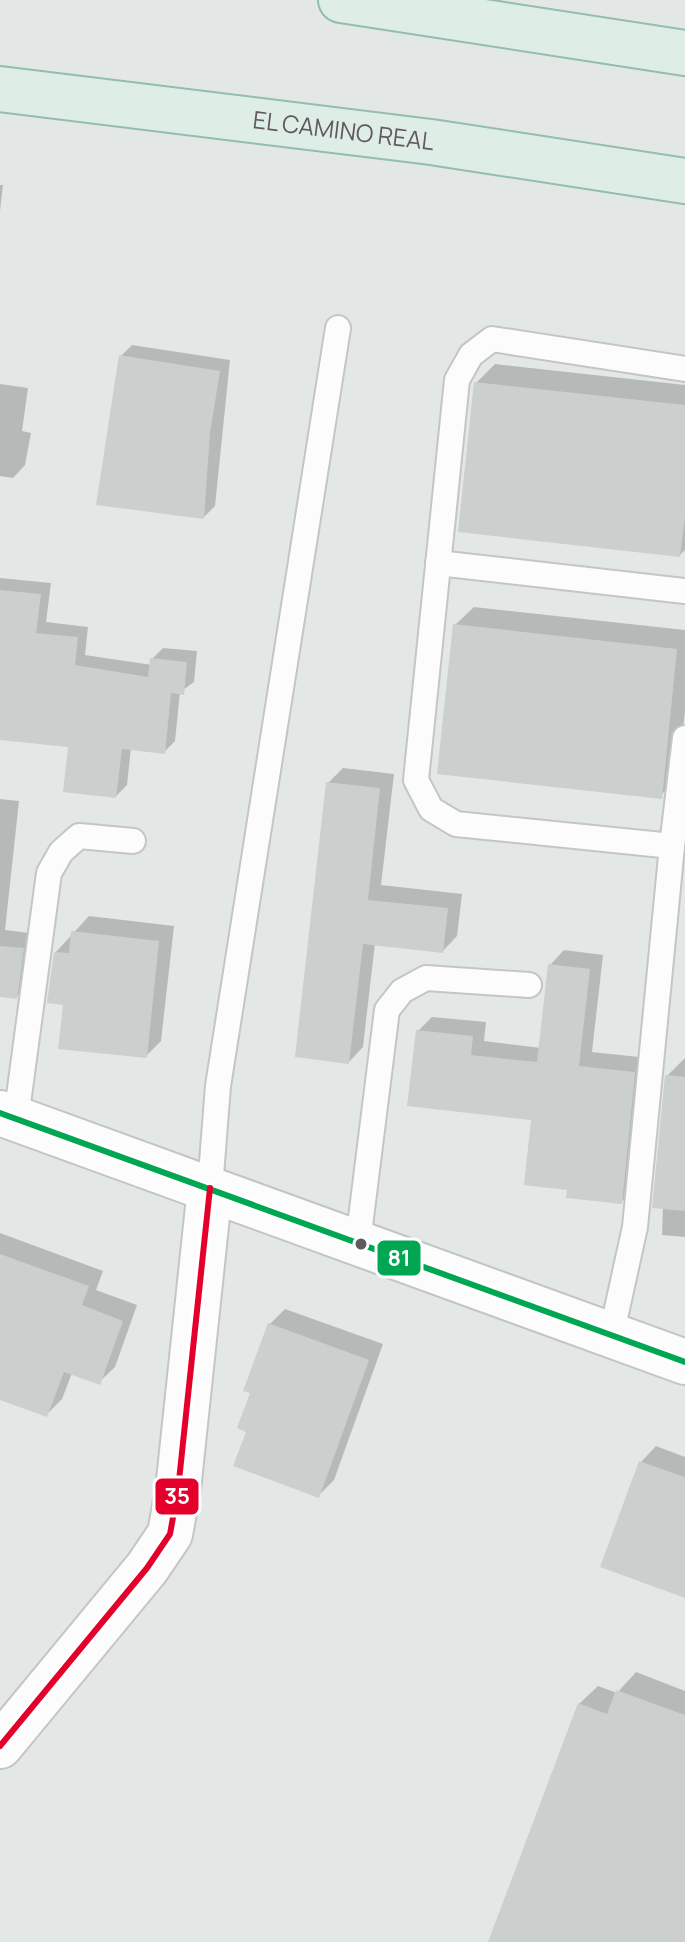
<svg xmlns="http://www.w3.org/2000/svg" width="685" height="1942" font-family="Manrope,sans-serif">
<rect width="100%" height="100%" fill="#e3e8e6"/>
<g fill="#0003">
<polygon points="0,185 3,185 0,211"/>
<polygon points="132,345 230,360 215,506 204,517 121,356"/>
<polygon points="495,364 685,385 685,550 680,555 476,383"/>
<polygon points="0,384 28,388 22,431 31,433 25,465 13,478 0,476"/>
<polygon points="0,578 51,583 46,622 88,627 85,655 152,665 152,659 163,648 197,651 194,682 180,692 175,741 164,752 131,748 127,785 116,796 70,746 0,738"/>
<polygon points="474,607 685,630 685,711 677,779 659,797 455,625"/>
<polygon points="343,768 394,774 381,885 462,894 457,936 443,951 375,943 363,1047 349,1062 328,783"/>
<polygon points="0,799 19,801 5,930 38,934 32,982 16,997 0,995"/>
<polygon points="89,916 174,926 161,1041 146,1056 65,1003 55,953"/>
<polygon points="564,950 603,955 592,1052 648,1058 636,1188 621,1202 569,1188 533,1118 418,1031 432,1017 486,1022 484,1041 541,1048 550,965"/>
<polygon points="685,1058 685,1237 662,1235 667,1076"/>
<polygon points="0,1233 103,1271 96,1290 137,1305 115,1367 99,1382 72,1373 62,1399 47,1414 0,1397"/>
<polygon points="285,1309 383,1344 334,1480 319,1495 248,1431 270,1324"/>
<polygon points="656,1446 685,1457 685,1596 641,1462"/>
<polygon points="636,1672 685,1691 685,1942 490,1942 579,1704 598,1686 617,1693"/>
</g>
<g fill="#cbcfcd">
<polygon points="119,355 220,371 210,433 204,519 96,505"/>
<polygon points="474,382 685,405 685,517 680,557 458,532"/>
<polygon points="0,590 41,594 36,633 78,637 75,665 148,677 150,658 187,662 184,695 171,693 165,754 122,749 116,798 63,792 68,747 0,740"/>
<polygon points="453,624 677,649 662,799 437,774"/>
<polygon points="326,782 380,788 368,900 448,908 443,953 363,944 349,1064 295,1057"/>
<polygon points="71,931 159,941 147,1058 58,1049 63,1005 47,1003 54,952 69,953"/>
<polygon points="0,946 24,948 17,999 0,997"/>
<polygon points="548,964 590,969 579,1066 635,1072 622,1204 566,1198 567,1190 524,1185 531,1120 407,1106 416,1030 473,1036 471,1055 537,1062"/>
<polygon points="665,1075 685,1077 685,1211 652,1208"/>
<polygon points="0,1254 89,1286 82,1305 123,1321 100,1385 64,1372 47,1417 0,1400"/>
<polygon points="268,1323 369,1360 319,1498 233,1466 246,1432 237,1428 250,1393 243,1391"/>
<polygon points="639,1461 685,1477 685,1598 600,1567"/>
<polygon points="616,1690 685,1715 685,1942 488,1942 578,1703 607,1714"/>
</g>
<g fill="none" stroke-linecap="round" stroke-linejoin="round">
<g stroke="#c5c5c5" stroke-width="28">
<g id="lane">
<polyline points="685,369 492,339 471,355 457,380 416,780 431,809 456,824 672,846 685,738"/>
<polyline points="438,563 685,591"/>
<polyline points="16,1118 49,873 61,852 79,836 133,841"/>
<polyline points="210,1188 218,1086 338,328"/>
<polyline points="358,1242 387,1010 402,991 426,978 529,985"/>
<polyline points="611,1336 635,1227 672,846"/>
</g>
</g>
<g stroke="#c5c5c5" stroke-width="48">
<polyline id="street" points="0,1746 147,1568 170,1534 178,1490 210,1188"/>
</g>
<g stroke="#c3c4c4" stroke-width="48">
<polyline id="secondary" points="0,1113 685,1362"/>
</g>
<g stroke="#92beaa" stroke-width="48">
<g id="highway">
<polyline points="341,0 685,53"/>
<path id="s1" d="M0,89L431,142L685,181"/>
</g>
</g>
<use href="#lane" stroke="#fbfcfb" stroke-width="24"/>
<use href="#street" stroke="#fbfcfb" stroke-width="44"/>
<use href="#secondary" stroke="#fbfcfb" stroke-width="44"/>
<use href="#highway" stroke="#dfede7" stroke-width="44"/>
<g stroke="#fff" stroke-width="12">
<polyline id="bus-1" points="0,1113 685,1362"/>
</g>
<g stroke="#fff" stroke-width="12">
<polyline id="bus-2" points="0,1746 147,1568 170,1534 178,1490 210,1188"/>
</g>
<use href="#bus-1" stroke="#00a651" stroke-width="6"/>
<use href="#bus-2" stroke="#e4002b" stroke-width="6"/>
</g>
<circle fill="#61595d" stroke="#fff" stroke-width="3" cx="361" cy="1244" r="7"/>
<g text-anchor="middle" stroke-width="7" stroke-linejoin="round" paint-order="stroke">
<g font-size="24" fill="#61595d" stroke="#fff">
<text dy="8" stroke="none"><textPath href="#s1" startOffset="346">EL CAMINO REAL</textPath></text>
</g>
</g>
<g stroke="#fff" stroke-width="3">
<rect x="376" y="1239" width="46" height="38" rx="8" fill="#00a651"/>
<rect x="154" y="1477" width="46" height="39" rx="8" fill="#e4002b"/>
</g>
<g font-size="22" text-anchor="middle" font-weight="bold" fill="#fff">
<text x="399" y="1266">81</text>
<text x="177" y="1504">35</text>
</g>
</svg>
